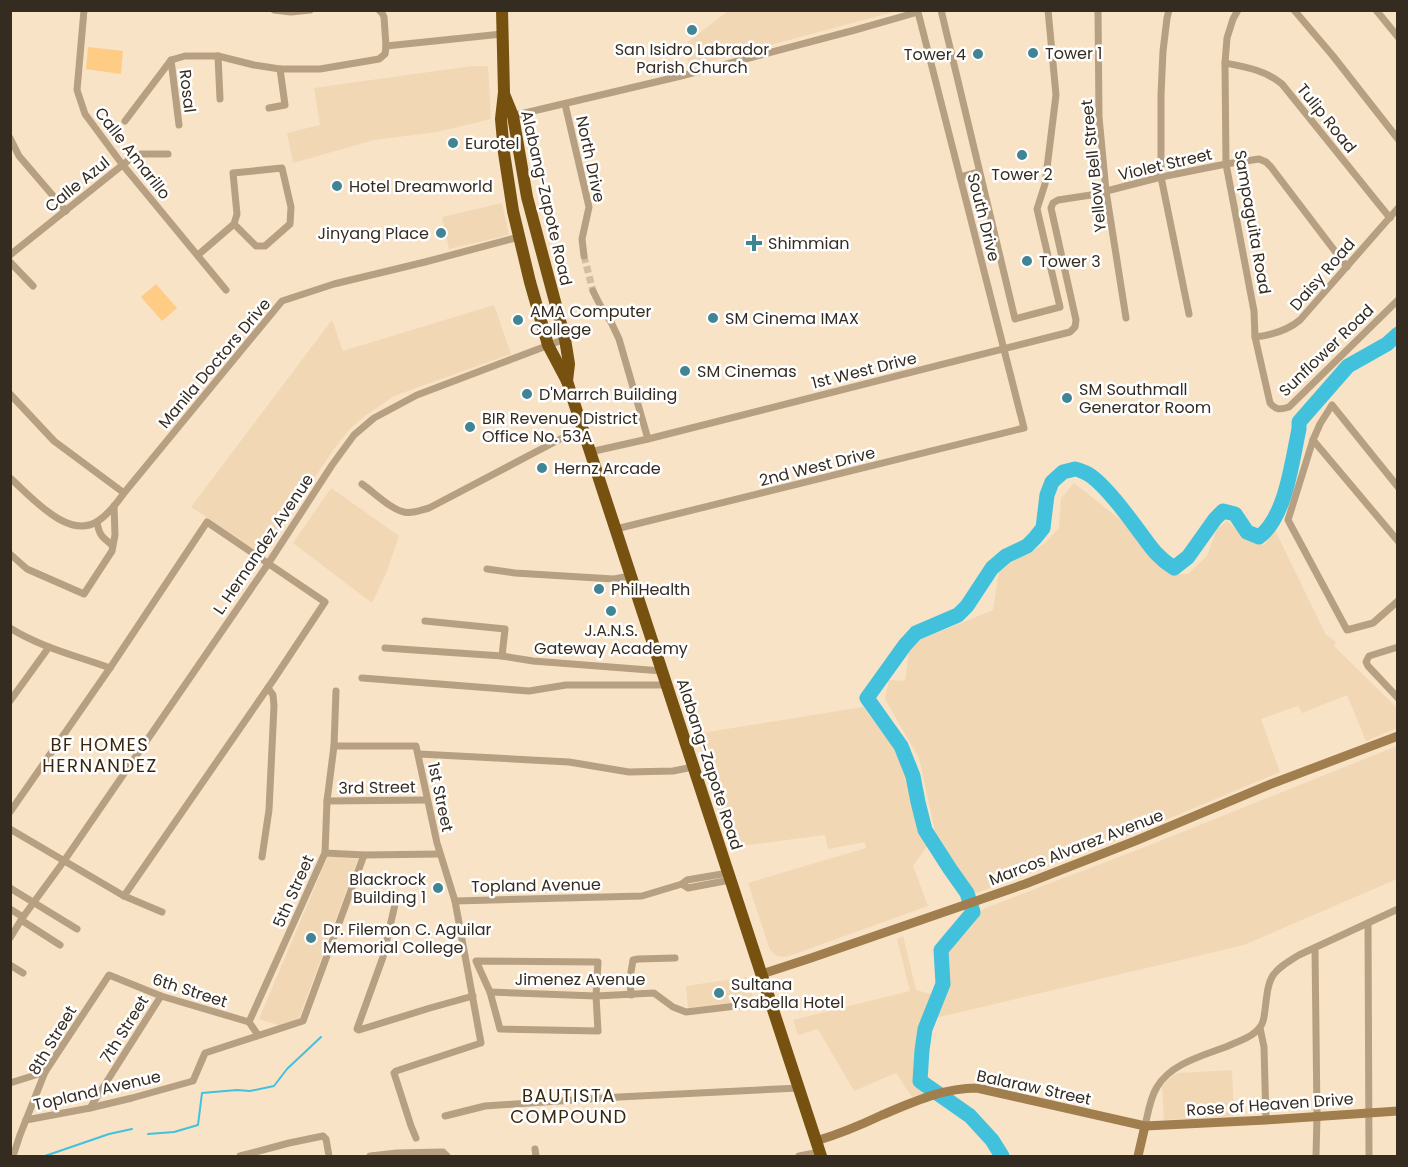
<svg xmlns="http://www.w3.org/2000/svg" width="1408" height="1167" font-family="Poppins,sans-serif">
<rect width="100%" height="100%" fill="#f8e3c6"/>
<g fill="#f1d7b4">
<polygon points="728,11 729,10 897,11 689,67 684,45"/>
<polygon points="472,66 488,66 491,119 437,132 374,140 293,163 287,133 320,125 314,88"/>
<polygon points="502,203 509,235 449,249 442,217"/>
<polygon points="494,305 511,354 394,396 362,418 350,429 334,449 263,555 191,507 332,320 343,351"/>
<polygon points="1074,483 1126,524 1170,574 1188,574 1207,556 1217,529 1227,521 1253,543 1265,545 1274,528 1326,635 1336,642 1334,646 1397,708 1397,728 1366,741 1347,695 1302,713 1298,706 1261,719 1280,772 1125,837 974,894 935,831 919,758 885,699 889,680 905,681 910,644 993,610 999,571 1015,560 1044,544 1059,528 1061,498"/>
<polygon points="331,488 399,536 387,571 372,603 293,543"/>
<polygon points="863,707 891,744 909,776 920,832 930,842 913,866 928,906 786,957 777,956 770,950 748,883 866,848 865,842 828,849 825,835 733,847 717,795 695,734"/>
<polygon points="1397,746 1397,879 1244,945 935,1018 950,985 947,948 970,928 983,909 1145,847"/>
<polygon points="328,856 358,859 299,1018 282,1026 259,1019"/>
<polygon points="903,936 916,990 937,996 920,1025 922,1081 928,1092 912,1097 896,1073 854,1091 818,1029 798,1035 793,1020 910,991 897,939"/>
<polygon points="747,977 754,1000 688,1008 686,986"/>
<polygon points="1232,1070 1234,1116 1164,1120 1162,1085 1171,1077 1178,1073"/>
</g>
<g fill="#fecc85">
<polygon points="88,47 123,51 121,74 86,69"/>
<polygon points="156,284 177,308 162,321 141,297"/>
</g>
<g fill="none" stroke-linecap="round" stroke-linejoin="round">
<g stroke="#42c1dc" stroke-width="2">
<polyline points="148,1134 174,1132 198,1125 202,1093 237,1090 250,1091 274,1086 287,1069 321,1037"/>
<polyline points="45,1156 109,1134 132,1129"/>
</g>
<path stroke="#42c1dc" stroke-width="15" d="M1002,1156L992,1140L970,1116L920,1081L922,1050L925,1029L943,984L941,950L973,912L967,893L950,869L925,830L918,802L913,776L901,746L867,698L905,645L916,633L958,615L967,606L992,568L1006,556L1027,546L1035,538L1043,528L1047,495L1052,482L1063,472L1075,469C1080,470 1084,472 1088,474C1103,483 1125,512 1136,527C1149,544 1155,556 1174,568L1188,557L1215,519L1223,511L1235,514L1247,532L1259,537C1286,517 1292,461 1299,429V422L1348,366L1387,344L1398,334"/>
<polyline stroke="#d1bea5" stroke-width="7" stroke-dasharray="7 3.5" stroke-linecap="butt" points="584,256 593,291"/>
<g stroke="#b7a081" stroke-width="7">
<polyline points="84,10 77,90 85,114 122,164 226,290"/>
<polyline points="274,10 291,12 310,10"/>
<polyline points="941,10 1015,319 1060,307 1037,209 1045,184 1056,95 1048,10"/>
<polyline points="1098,10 1099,117 1106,191 1126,318"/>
<polyline points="1169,10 1167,18 1163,51 1161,95 1161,177 1189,314"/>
<path d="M1238,10L1233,19L1227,38L1225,63L1226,164L1254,311L1255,337L1270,403C1276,410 1280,410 1289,407L1398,300"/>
<polyline points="1294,10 1333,56 1398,139"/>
<polyline points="1376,10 1398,37"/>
<polyline points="386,46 502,34"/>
<polyline points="218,56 220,99"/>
<polyline points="171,60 179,125"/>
<path d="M1225,63C1246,67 1265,70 1282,84L1390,218"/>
<polyline points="565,104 589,207 582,239 584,256"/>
<polyline points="269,108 285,105 280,69"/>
<polyline points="512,116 681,76 855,30 918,12 1024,428 616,529"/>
<polyline points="125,121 171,60 185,56 218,56 254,65 280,69 320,69 379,59 385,54 386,46 384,17 382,13 379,10"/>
<polyline points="10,138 19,156 31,170 66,211"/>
<polyline points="960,177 979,172"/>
<polyline points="10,255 130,159 141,154 168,154"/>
<polyline points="198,255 234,224 237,214 233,173 282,168 291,207 290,224 265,246 256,246 234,224"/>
<polyline points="10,262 33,286"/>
<polyline points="593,291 600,305 611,322 619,339 648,439"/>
<path d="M1255,337C1272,335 1287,331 1300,320L1398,208"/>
<polyline points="10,394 54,441 124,493"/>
<polyline points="1313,440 1398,541"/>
<polyline points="590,452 648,439 1070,332 1075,327 1076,320 1051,208 1053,203 1058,200 1091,195 1161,177 1226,164 1259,159 1266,162 1271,167 1347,267"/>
<path d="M10,478C31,496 68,541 98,521C109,514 117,503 124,493L282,301L334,284L425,262L519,237"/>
<path d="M362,484C375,493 389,508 404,512C413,514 421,510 429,508L566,436L583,430"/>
<polyline points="1398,487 1332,405 1320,424 1313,440 1288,520 1347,630 1373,623 1398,601"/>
<path d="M97,522C99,535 102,537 112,545"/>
<polyline points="10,554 27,569 84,594 112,551 115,535 114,506"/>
<polyline points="487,569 515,573 597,578 614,579 630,576"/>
<polyline points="425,621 505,629 502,656"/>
<path d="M10,628C40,647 77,656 110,668"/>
<polyline points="1398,647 1369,656 1366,662 1368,666 1398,698"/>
<polyline points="385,648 502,656 533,661 662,671"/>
<polyline points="362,678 529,691 566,685 667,685"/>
<polyline points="10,701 49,647"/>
<polyline points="334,746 416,746 437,843 455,901 481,1043 396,1071 394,1073 411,1126 416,1138"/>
<polyline points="419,754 569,762 629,772 673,771 693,767"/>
<polyline points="327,801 427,800"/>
<polyline points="10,812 110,668 207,522 325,602 274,679 124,896"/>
<polyline points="10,829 124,896 162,912"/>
<polyline points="325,853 364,855 440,854"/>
<polyline points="262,857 269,810 274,706 273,695 268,688"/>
<polyline points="682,884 688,888 730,880"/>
<polyline points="10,888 77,929"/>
<polyline points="396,900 383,957 357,1029 359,1030 430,1008 473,996"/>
<polyline points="455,901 642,896 682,884 687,880 728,873"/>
<polyline points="10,909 23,917"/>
<polyline points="21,920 60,945"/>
<polyline points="1368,923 1369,1156"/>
<polyline points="10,938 23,917 64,861 268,564 332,465 354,435 374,418 417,395 565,339"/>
<polyline points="1315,948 1317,1116 1316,1156"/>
<polygon points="476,961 598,962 596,996 598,1031 500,1029 490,992"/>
<polyline points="10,965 23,973"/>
<polyline points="490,992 596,996 654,993 673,1007 686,1012 771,1002"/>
<polyline points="631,995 630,978 633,960 638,959 675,958"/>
<polyline points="249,1022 325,853 327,801 334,746 336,691"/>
<polyline points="1260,1028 1264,1047 1266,1120"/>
<polyline points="10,1083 45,1072"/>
<polyline points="90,1108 161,996"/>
<polyline points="445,1116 485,1106 619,1097 799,1088"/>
<polyline points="26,1120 90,1108 132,1098 193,1081 205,1053 303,1021 364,855"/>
<path d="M1145,1126C1148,1113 1150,1098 1157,1087C1171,1063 1205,1055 1228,1046C1239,1041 1253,1037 1260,1027C1264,1023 1264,1016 1265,1010C1269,976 1269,973 1299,955L1398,909"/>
<polyline points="535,1149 536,1156"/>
<polyline points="13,1156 20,1135 45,1072 109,975 161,996 249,1022 258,1035"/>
<polyline points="240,1156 289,1143 323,1136 326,1139 329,1156"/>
<polyline points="370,1156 397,1153 443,1152 447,1156"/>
<polyline points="799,1156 820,1152"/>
</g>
<g stroke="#a07e4d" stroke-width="9">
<polyline points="762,974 811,958 1025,884 1135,841 1271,784 1398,736"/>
<path d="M816,1141C839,1134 861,1125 882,1115C913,1102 943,1088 977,1088L1145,1126L1266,1120L1398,1111"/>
<polyline points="1138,1156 1145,1126"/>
</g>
<g stroke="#77510f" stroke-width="12">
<polyline points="502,10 504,92 501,119 504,153 513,211 530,282 548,345 567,381 583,430 821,1156"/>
<polyline points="504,94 513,116 527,197 565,339 569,364 567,381"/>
</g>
</g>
<g fill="#418494" stroke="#fff" stroke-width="2">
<circle cx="692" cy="30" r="6"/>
<circle cx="1033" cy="53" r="6"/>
<circle cx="978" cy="54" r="6"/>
<circle cx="453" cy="143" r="6"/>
<circle cx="1022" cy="155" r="6"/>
<circle cx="337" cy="186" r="6"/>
<circle cx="441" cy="233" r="6"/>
<path d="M751 234h6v6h6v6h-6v6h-6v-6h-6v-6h6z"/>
<circle cx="1027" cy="261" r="6"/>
<circle cx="713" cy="318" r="6"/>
<circle cx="518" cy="320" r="6"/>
<circle cx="685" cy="371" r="6"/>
<circle cx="527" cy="394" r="6"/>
<circle cx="1067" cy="398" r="6"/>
<circle cx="470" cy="427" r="6"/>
<circle cx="542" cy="468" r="6"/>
<circle cx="599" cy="589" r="6"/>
<circle cx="611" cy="611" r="6"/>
<circle cx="438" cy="888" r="6"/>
<circle cx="311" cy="938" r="6"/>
<circle cx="719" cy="993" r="6"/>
</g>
<g text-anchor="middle" stroke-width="5" stroke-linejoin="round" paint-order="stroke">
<g font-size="16" fill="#352c21" stroke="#fff" text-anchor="start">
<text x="692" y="55" text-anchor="middle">San Isidro Labrador<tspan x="692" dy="18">Parish Church</tspan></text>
<text x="1045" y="59">Tower 1</text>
<text x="966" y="60" text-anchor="end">Tower 4</text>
<text x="465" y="149">Eurotel</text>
<text x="1022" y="180" text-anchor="middle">Tower 2</text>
<text x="349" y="192">Hotel Dreamworld</text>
<text x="429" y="239" text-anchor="end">Jinyang Place</text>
<text x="768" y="249">Shimmian</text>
<text x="1039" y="267">Tower 3</text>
<text x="530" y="317">AMA Computer<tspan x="530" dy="18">College</tspan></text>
<text x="725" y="324">SM Cinema IMAX</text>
<text x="697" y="377">SM Cinemas</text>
<text x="1079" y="395">SM Southmall<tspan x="1079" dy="18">Generator Room</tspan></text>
<text x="539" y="400">D'Marrch Building</text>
<text x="482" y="424">BIR Revenue District<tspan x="482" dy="18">Office No. 53A</tspan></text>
<text x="554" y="474">Hernz Arcade</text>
<text x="611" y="595">PhilHealth</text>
<text x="611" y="636" text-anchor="middle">J.A.N.S.<tspan x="611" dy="18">Gateway Academy</tspan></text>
<text x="426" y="885" text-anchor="end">Blackrock<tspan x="426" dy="18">Building 1</tspan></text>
<text x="323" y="935">Dr. Filemon C. Aguilar<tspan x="323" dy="18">Memorial College</tspan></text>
<text x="731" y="990">Sultana<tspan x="731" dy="18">Ysabella Hotel</tspan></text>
</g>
<g font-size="16" fill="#352c21" stroke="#fff">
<text transform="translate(188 91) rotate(83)" y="6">Rosal</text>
<text transform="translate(1327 118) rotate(51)" y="6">Tulip Road</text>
<text transform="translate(133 153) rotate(52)" y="6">Calle Amarillo</text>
<text transform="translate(591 159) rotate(78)" y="6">North Drive</text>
<text transform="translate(1165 164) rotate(-13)" y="6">Violet Street</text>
<text transform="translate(1093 166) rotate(-96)" y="6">Yellow Bell Street</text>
<text transform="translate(77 184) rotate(-39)" y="6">Calle Azul</text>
<text transform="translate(547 198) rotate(77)" y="6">Alabang-Zapote Road</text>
<text transform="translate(984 217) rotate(76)" y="6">South Drive</text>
<text transform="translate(1253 222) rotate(80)" y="6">Sampaguita Road</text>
<text transform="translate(1322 274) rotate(-49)" y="6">Daisy Road</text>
<text transform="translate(1326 350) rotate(-44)" y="6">Sunflower Road</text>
<text transform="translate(214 363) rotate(-50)" y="6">Manila Doctors Drive</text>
<text transform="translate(864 370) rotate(-14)" y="6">1st West Drive</text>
<text transform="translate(817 466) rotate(-14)" y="6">2nd West Drive</text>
<text transform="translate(263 544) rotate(-56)" y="6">L. Hernandez Avenue</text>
<text transform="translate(710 764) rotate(72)" y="6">Alabang-Zapote Road</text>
<text transform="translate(377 787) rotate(-1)" y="6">3rd Street</text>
<text transform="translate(441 797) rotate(78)" y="6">1st Street</text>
<text transform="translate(1076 847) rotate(-21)" y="6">Marcos Alvarez Avenue</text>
<text transform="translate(536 885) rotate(-1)" y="6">Topland Avenue</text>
<text transform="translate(293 891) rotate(-66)" y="6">5th Street</text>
<text x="580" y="985">Jimenez Avenue</text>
<text transform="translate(190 990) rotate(18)" y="6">6th Street</text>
<text transform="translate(124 1029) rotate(-58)" y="6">7th Street</text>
<text transform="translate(52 1040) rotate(-59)" y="6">8th Street</text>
<text transform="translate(1034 1087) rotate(12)" y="6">Balaraw Street</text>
<text transform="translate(97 1090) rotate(-13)" y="6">Topland Avenue</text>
<text transform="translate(1270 1104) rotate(-4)" y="6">Rose of Heaven Drive</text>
</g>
<g font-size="18" letter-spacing="1.5" fill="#38270f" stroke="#fff">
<text x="100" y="751">BF HOMES<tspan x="100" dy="21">HERNANDEZ</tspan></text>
<text x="569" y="1102">BAUTISTA<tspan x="569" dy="21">COMPOUND</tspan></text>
</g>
</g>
<rect width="1408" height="1167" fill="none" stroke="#352c21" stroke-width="24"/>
</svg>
